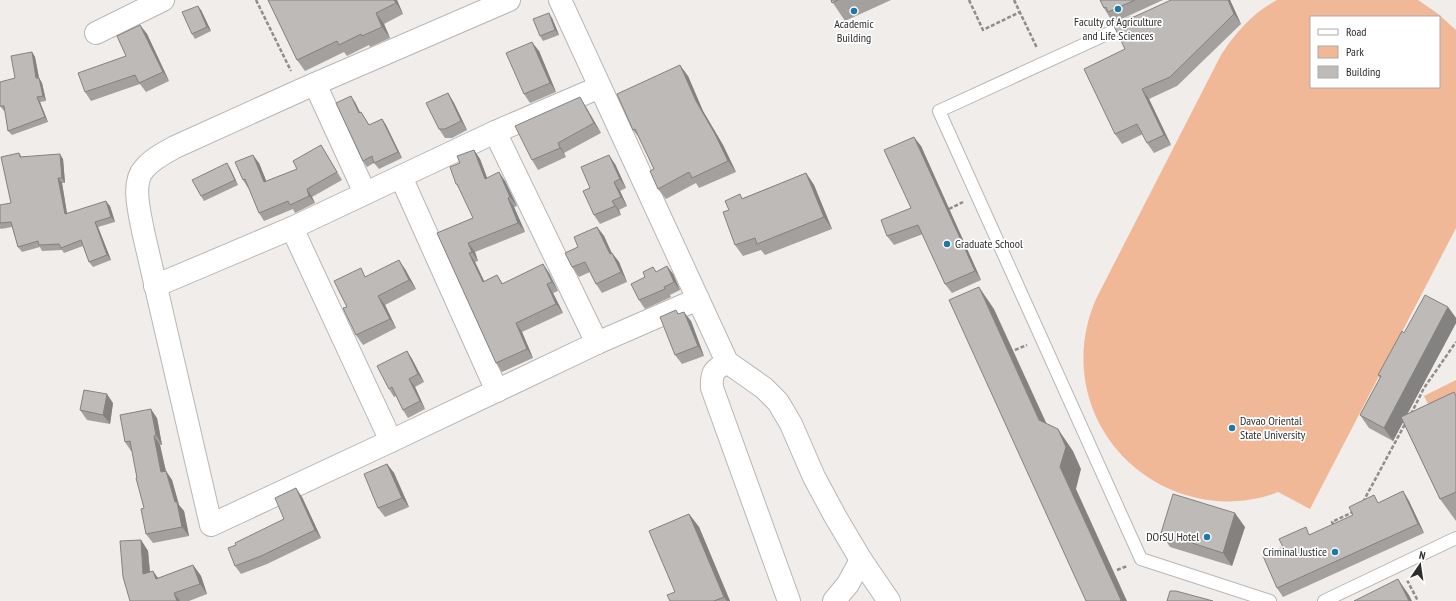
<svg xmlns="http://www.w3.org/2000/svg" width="1456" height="601" font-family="'PT Sans Narrow',sans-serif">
<rect width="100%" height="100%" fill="#f0edeb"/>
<g fill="#f1b897" fill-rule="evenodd">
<path d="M1277,0H1418L1437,13L1456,30V228L1310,509L1278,492C1253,502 1223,504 1197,498C1107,477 1059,384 1096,299L1221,55C1236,32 1253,13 1277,0ZM1311,17H1439V87H1311Z"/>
<polygon points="1456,380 1456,415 1438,424 1424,396"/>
</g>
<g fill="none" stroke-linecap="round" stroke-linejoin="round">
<g stroke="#b9b6b4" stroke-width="14">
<g id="service">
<polyline points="1131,23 939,111 1141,559 1270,601"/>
<polyline points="1324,601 1456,538"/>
</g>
</g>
<g stroke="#b9b6b4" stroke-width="24">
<g id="minor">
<path d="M509,0L301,90L175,147C164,153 152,159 144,169C131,183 140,214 143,231L211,525L391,441L597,343L698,299"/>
<polyline points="560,0 727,362 764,388 778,402 791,424 814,477 835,516 861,560 889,601"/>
<polyline points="96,33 163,0"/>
<polyline points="315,84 365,193"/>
<polyline points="495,132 597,343"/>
<polyline points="401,177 497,391"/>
<polyline points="292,228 391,441"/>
<polyline points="155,286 292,228 495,132 600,87"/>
<path d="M727,362C714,370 711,372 712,388L789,601"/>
<polyline points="834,601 848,584 861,560"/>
</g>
</g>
<g stroke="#8f8c8b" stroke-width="2.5" stroke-dasharray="4 2" stroke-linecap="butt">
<polyline points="256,0 291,71"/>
<polyline points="969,0 983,30 1020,12"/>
<polyline points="1014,0 1037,48"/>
<polyline points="949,209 963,202"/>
<polyline points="1015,350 1027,345"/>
<polyline points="1411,414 1424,388 1456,342"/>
<polyline points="1363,502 1405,424"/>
<polyline points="1334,525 1332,522 1355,511"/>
<polyline points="1117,570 1127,566"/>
<polyline points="1407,580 1418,601"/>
</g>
<use href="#service" stroke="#fff" stroke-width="12"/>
<use href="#minor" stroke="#fff" stroke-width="22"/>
</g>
<g fill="#a3a09e">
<polygon points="268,0 397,0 403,14 384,24 390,38 370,47 369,45 347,56 344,52 305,71 297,60"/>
<polygon points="831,0 891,0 845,21"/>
<polygon points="1100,0 1163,0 1115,22 1112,18 1110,18 1104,8"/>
<polygon points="1171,0 1230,0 1241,24 1177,86 1149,99 1171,145 1154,153 1147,143 1143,134 1122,144 1115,134 1125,49"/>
<polygon points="201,10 211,31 195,39 192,34"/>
<polygon points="552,18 559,35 543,41 540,36"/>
<polygon points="140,25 147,34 169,81 146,92 140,84 91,101 85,92 126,56"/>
<polygon points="539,51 556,92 530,103 524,94"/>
<polygon points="32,52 35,57 39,78 42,83 46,101 40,102 48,122 12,135 8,131 5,111 4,111 0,106 15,78"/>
<polygon points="688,76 703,111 723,145 736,172 699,188 696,183 666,199 658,189 654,169 641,140 633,130"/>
<polygon points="448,93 454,103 467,130 452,138 445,138 439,129"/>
<polygon points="355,102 360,112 361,112 369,125 382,119 386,125 402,158 379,169 374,163 367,167 363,161"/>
<polygon points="586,107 601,133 564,153 566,157 538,170 532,160"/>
<polygon points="321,145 326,153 342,180 312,197 315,203 295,213 293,209 264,221 259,213 249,188 248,188 243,180 259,163 266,181 297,169"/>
<polygon points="921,146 981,280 952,293 945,284 923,234 894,245 887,236 911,208"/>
<polygon points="474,150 480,159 487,178 505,181 517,206 514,207 525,232 475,252 478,261 475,262 484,282 497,275 503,284 543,264 549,273 558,291 553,293 563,313 522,332 533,358 502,372 496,363 437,233 473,218 460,189 456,184 460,163"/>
<polygon points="19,153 22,157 63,159 65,183 62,183 67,213 110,206 115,222 98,227 111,260 93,267 89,262 83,246 64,253 62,250 42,251 40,247 22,252 18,247 12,227 1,229 0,228 0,205 11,203"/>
<polygon points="615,164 626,188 620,191 627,206 619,210 621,215 600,224 594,215 590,188"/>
<polygon points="230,168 238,185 204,201 201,196"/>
<polygon points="806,173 814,185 832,229 765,255 761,250 743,256 735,245 743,198"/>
<polygon points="597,227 604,236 612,253 619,262 627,282 602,293 596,284 590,272 579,277 572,267 578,247"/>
<polygon points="667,266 673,274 680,290 670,295 671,297 645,309 639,300 653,267 656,272"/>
<polygon points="405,269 416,289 385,305 396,328 363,345 356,335 367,276"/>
<polygon points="1448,307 1456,318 1456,323 1407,414 1454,392 1456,395 1456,521 1440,499 1403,422 1393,441 1369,428 1360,415 1380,378 1378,375 1404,333"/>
<polygon points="691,321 704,356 682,364 675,355"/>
<polygon points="407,351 412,359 424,382 415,387 425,409 408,418 403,410 396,396 394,397 389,389"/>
<polygon points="113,403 110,424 87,420 80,410"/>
<polygon points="157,418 162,445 160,445 166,471 172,480 179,505 184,511 189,536 153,543 146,534 144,508 132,451 131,451 125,442"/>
<polygon points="387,464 394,473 409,507 385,517 378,508"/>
<polygon points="1403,491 1409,501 1424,533 1283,597 1277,588 1353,515"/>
<polygon points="302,497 321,538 267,564 241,574 235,566 284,519"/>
<polygon points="689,514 699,527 730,601 670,601 675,592"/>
<polygon points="1245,527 1232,566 1170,547 1161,533"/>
<polygon points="141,540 148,551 150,572 158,578 193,565 201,576 207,594 189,601 130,601"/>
</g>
<g fill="#848281">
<polygon points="394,0 397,0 403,14 396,3"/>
<polygon points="1228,0 1230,0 1241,24 1234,14"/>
<polygon points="198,6 201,10 211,31 207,27"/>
<polygon points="376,13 384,24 390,38 382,27"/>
<polygon points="549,13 552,18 559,35 555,30"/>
<polygon points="140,25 147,34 169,81 163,72"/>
<polygon points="532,42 539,51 556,92 550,83"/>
<polygon points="32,52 35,57 39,78 42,83 46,101 43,96 36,78"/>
<polygon points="680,65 688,76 703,111 723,145 736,172 728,161 696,101"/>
<polygon points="1142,89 1149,99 1171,145 1164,135"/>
<polygon points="448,93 454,103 467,130 461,121"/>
<polygon points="351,96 355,102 363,119 359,113"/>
<polygon points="37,97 40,102 48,122 45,117"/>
<polygon points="580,97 586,107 601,133 594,123"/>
<polygon points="382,119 386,125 402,158 398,152"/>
<polygon points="914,137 921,146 981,280 975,271"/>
<polygon points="558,143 564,153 566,157 560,148"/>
<polygon points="474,150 480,159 491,188 485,179"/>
<polygon points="60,154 63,159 65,183 62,178"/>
<polygon points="253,155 259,163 270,190 264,182"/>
<polygon points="609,155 615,164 626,188 620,179"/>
<polygon points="227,163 230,168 238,185 235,180"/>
<polygon points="499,172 505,181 517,206 510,197"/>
<polygon points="806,173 814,185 832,229 824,217"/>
<polygon points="58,178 62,183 68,220 65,214"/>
<polygon points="614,182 620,191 627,206 621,197"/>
<polygon points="307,189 312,197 315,203 309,196"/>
<polygon points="508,198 514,207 525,232 518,223"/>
<polygon points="106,201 110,206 115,222 111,217"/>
<polygon points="612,201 619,210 621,215 615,206"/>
<polygon points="95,222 98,227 111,260 107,255"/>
<polygon points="597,227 604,236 616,264 610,254"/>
<polygon points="468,243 475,252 478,261 472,252"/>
<polygon points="469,253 475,262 489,291 483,282"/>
<polygon points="612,253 619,262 627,282 621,272"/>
<polygon points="399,260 405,269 416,289 409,280"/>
<polygon points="543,264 549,273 558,291 552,282"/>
<polygon points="667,266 673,274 680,290 674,282"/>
<polygon points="547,284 553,293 563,313 556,304"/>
<polygon points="979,287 994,309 1055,442 1039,420"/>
<polygon points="378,296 385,305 396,328 390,319"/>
<polygon points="1448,307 1456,318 1456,323 1393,441 1384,428"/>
<polygon points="684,312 691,321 704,356 698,346"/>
<polygon points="516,323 522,332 533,358 527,349"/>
<polygon points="407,351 412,359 424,382 418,374"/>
<polygon points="409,379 415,387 425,409 420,401"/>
<polygon points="107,394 113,403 110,424 103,415"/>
<polygon points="151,409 157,418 162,445 156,435"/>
<polygon points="1058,429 1073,451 1081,469 1076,489 1127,601 1121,601 1060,467"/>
<polygon points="154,436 160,445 168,481 161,472"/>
<polygon points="387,464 394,473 409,507 402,498"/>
<polygon points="166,471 172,480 179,505 184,511 189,536 182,527"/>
<polygon points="296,488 302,497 321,538 315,530"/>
<polygon points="1403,491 1409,501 1424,533 1418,524"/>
<polygon points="1235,513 1245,527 1232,566 1223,553"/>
<polygon points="689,514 699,527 730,601 727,601 724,597"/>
<polygon points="141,540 148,551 151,585 143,574"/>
<polygon points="193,565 201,576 207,594 200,584"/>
<polygon points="153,571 161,582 156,579"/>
<polygon points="1398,579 1409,595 1412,601 1409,601"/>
<polygon points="174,593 180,601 177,601"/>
</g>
<g fill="#bdbab8" stroke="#848281">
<polygon points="268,0 394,0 396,3 376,13 382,27 362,36 361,34 339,45 337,41 297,60"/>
<polygon points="831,0 838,0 832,3"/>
<polygon points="1100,0 1135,0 1108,12 1106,7 1104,8"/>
<polygon points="1171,0 1228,0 1234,14 1170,77 1142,89 1164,135 1147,143 1137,124 1115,134 1084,69 1125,49 1114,26"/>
<polygon points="198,6 207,27 192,34 182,12"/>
<polygon points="549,13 555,30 540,36 533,19"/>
<polygon points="140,25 163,72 139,83 135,75 85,92 78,73 126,56 117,36"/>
<polygon points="532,42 550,83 524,94 506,53"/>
<polygon points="32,52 36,78 39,78 43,96 37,97 45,117 8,131 4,106 0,106 0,82 15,78 11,56"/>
<polygon points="680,65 696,101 715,134 728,161 692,178 689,172 658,189 650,171 654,169 635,129 633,130 617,94"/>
<polygon points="448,93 461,121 445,129 439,129 426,103"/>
<polygon points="351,96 359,113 361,112 369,125 382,119 398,152 374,163 372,156 363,161 336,103"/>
<polygon points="580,97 594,123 558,143 560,148 532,160 515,126"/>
<polygon points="914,137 975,271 945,284 918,225 887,236 881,220 911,208 884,150"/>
<polygon points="321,145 337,172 307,189 309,196 290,205 288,201 259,213 245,179 243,180 235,162 253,155 264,182 297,169 293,161"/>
<polygon points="474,150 485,179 499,172 510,197 508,198 518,223 468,243 472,252 469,253 483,282 497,275 502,284 543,264 552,282 547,284 556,304 516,323 527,349 496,363 437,233 473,218 457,184 456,184 450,167 460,163 457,156"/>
<polygon points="19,153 20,157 60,154 62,178 58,178 65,214 106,201 111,217 95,222 107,255 89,262 81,240 61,248 59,244 39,245 38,241 18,247 11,222 0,223 0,205 11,203 1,157"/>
<polygon points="609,155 620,179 614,182 621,197 612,201 615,206 594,215 583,191 590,188 581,167"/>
<polygon points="227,163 235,180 201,196 192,180"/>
<polygon points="806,173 824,217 757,244 755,238 735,245 723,212 729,210 725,201 740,194 742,199"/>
<polygon points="597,227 610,254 612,253 621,272 596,284 585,262 572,267 565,253 578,247 574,237"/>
<polygon points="399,260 409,280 378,296 390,319 356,335 343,308 347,307 334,281 361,268 365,277"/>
<polygon points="667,266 674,282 664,287 665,289 639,300 631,284 645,277 643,272 653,267 656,272"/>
<polygon points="979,287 1039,420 1058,429 1066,447 1060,467 1121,600 1120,601 1086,601 949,300"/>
<polygon points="1425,295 1448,307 1384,428 1360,415 1381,376 1378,375 1402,331 1404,333"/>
<polygon points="676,310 678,314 684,312 698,346 675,355 660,317"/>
<polygon points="407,351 418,374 409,379 420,401 403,410 392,387 389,389 377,366"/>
<polygon points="84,390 107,394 103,415 80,410"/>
<polygon points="1454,392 1456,396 1456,492 1440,499 1401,417"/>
<polygon points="151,409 156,435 154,436 161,472 166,471 175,502 177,502 182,527 146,534 141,509 144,508 136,478 137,478 130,441 125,442 120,415"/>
<polygon points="387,464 402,498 378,508 364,474"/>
<polygon points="296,488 315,530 261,556 235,566 228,548 236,545 235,543 284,519 275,498"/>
<polygon points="1403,491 1418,524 1277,588 1263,556 1283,547 1279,539 1306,527 1309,535 1353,515 1349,507 1374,495 1378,503"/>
<polygon points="1173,494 1235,513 1223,553 1161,533"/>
<polygon points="689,514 724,597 714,601 670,601 667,595 675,592 649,531"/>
<polygon points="141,540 143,574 153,571 156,579 193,565 200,584 174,593 177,601 130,601 123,577 120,541"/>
<polygon points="1398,579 1409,601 1354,601"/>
<polygon points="1170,591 1176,591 1213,601 1167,601"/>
</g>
<g fill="#1d79a7" stroke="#fff" stroke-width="1.5">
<circle cx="1118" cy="9" r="4"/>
<circle cx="854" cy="11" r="4"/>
<circle cx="947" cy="244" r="4"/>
<circle cx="1232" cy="428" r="4"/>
<circle cx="1207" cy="537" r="4"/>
<circle cx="1335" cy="552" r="4"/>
</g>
<g text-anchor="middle" stroke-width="3.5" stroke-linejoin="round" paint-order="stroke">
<g font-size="12" fill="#2f2d2d" stroke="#fff">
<text x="1118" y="26">Faculty of Agriculture<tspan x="1118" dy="14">and Life Sciences</tspan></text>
<text x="854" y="28">Academic<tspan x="854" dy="14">Building</tspan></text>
<text x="955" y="248" text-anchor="start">Graduate School</text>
<text x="1240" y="425" text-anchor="start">Davao Oriental<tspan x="1240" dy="14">State University</tspan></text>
<text x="1199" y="541" text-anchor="end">DOrSU Hotel</text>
<text x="1327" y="556" text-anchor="end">Criminal Justice</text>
</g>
</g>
<rect x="1310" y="16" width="130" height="72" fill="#ffffff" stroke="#acabab"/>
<rect x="1318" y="29" width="20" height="6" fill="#ffffff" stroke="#acabab"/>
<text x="1346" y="36" font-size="12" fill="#2f2d2d">Road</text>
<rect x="1318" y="46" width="20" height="12" fill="#f1b897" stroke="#acabab"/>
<text x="1346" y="56" font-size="12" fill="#2f2d2d">Park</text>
<rect x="1318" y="66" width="20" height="12" fill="#bdbab8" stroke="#acabab"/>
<text x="1346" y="76" font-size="12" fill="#2f2d2d">Building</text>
<g transform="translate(1420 565) rotate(13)" stroke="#ffffff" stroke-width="3" paint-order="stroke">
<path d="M0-3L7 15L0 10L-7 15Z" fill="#2f2d2d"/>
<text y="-6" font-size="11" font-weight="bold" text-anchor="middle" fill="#2f2d2d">N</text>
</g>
</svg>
